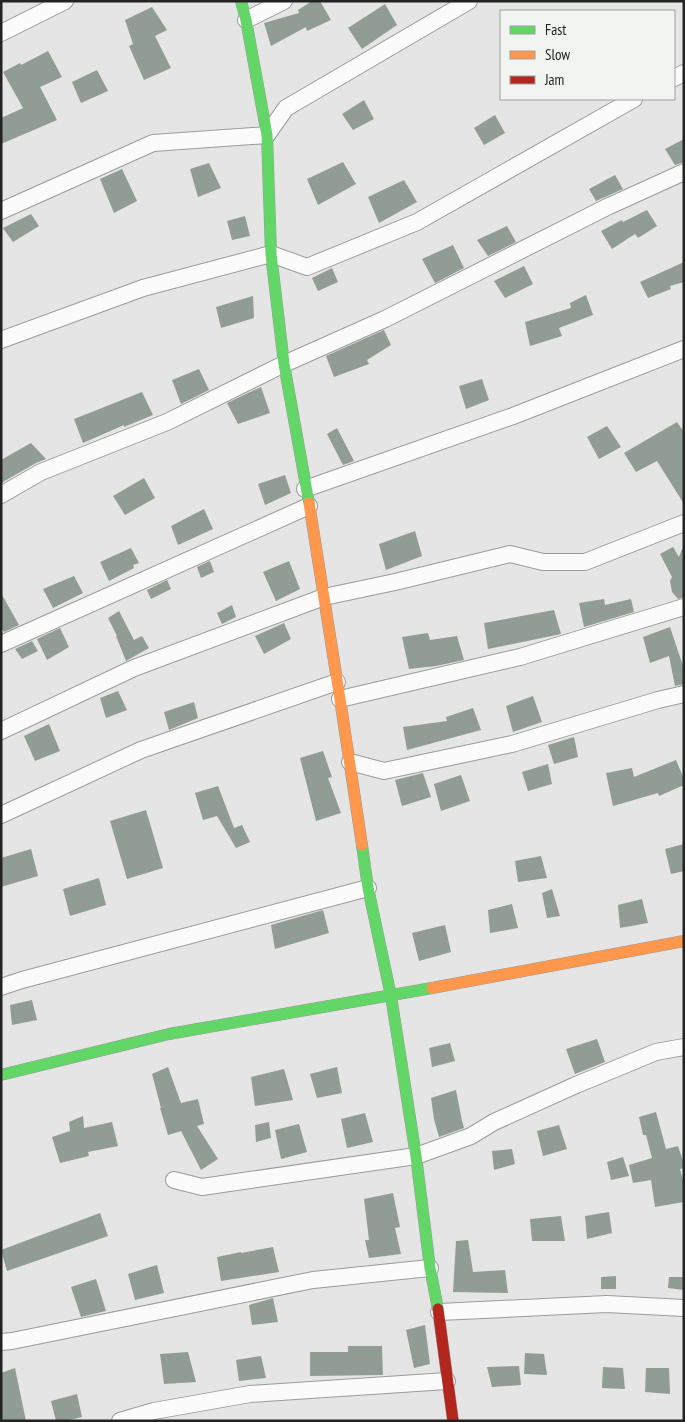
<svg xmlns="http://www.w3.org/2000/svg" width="685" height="1422" font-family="'PT Sans Narrow',sans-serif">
<rect width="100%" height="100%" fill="#e4e5e4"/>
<g fill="#919d94">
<polygon points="312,1 320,1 331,20 307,31 306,27 271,46 264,23 299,13 298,10"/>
<polygon points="385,4 397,25 362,49 348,28"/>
<polygon points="152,7 167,30 155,36 171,68 144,80 129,46 133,44 125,20"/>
<polygon points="48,51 62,77 40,87 57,120 1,144 1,118 23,108 3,72 20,63 21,65"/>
<polygon points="97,70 108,91 81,103 72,82"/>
<polygon points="364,100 374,119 353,130 342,114"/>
<polygon points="495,115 505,133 484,145 474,128"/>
<polygon points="684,139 684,162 675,165 665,149"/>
<polygon points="343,162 356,184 318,205 307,179"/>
<polygon points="209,163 221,188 198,197 190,169"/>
<polygon points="122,169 137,201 114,213 100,179"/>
<polygon points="615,175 623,189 596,201 589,189"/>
<polygon points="404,180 417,202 379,223 368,197"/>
<polygon points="647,210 657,226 638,238 635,234 612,249 601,231 622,220 623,222"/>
<polygon points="31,214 39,226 13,242 3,228"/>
<polygon points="245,216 250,236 232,240 227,221"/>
<polygon points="507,226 516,242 488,256 477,240"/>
<polygon points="453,245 464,268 435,283 422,259"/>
<polygon points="684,262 684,282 670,286 671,289 648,298 640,282"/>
<polygon points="524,266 533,284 505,298 494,281"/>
<polygon points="332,268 338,282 318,291 312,278"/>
<polygon points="586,295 593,315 559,328 562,336 530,346 525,322 571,308 570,303"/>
<polygon points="253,296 254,318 221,328 216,307"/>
<polygon points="384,330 391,345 367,360 369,364 334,377 326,356"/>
<polygon points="199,369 209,390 181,404 172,380"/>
<polygon points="482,379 489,400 466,409 459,386"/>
<polygon points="261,387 270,413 238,424 227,403"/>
<polygon points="142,392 153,415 124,427 124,425 83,443 74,419"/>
<polygon points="677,422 684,432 684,504 657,461 636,472 624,453"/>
<polygon points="607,426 621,447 599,459 587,437"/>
<polygon points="337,428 354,461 343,465 327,434"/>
<polygon points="31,443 46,459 36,463 1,483 1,460"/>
<polygon points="285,475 291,493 265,505 258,484"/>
<polygon points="144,478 155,498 125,515 113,496"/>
<polygon points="204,509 213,529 178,545 171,526"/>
<polygon points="415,531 422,556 386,570 379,544"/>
<polygon points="673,547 679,557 682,549 684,549 684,597 678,599 672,592 670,581 672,577 660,554"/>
<polygon points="131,548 139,563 133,565 134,568 109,581 100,562"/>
<polygon points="210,561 214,572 201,578 197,567"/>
<polygon points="289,561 300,589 276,601 263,572"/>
<polygon points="74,576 83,593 53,608 43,589"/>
<polygon points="167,580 171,589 151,599 147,590"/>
<polygon points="1,593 19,625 4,632 1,628"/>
<polygon points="604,599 605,605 631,599 634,612 584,627 579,603"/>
<polygon points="232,605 236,617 222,624 217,613"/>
<polygon points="554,610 561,634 488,649 484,623"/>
<polygon points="119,611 134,640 142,636 149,648 126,661 116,636 117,636 108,618"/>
<polygon points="284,623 291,639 264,654 255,636"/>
<polygon points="670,627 684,669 684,684 675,686 669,656 650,663 643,637"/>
<polygon points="60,628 69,647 47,660 37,639"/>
<polygon points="428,633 430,640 457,636 464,660 436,666 409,669 402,637"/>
<polygon points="32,641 38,651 22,659 15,649"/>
<polygon points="118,691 127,710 106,718 100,698"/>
<polygon points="533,696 542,722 513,732 506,706"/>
<polygon points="194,702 198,718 169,730 164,712"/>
<polygon points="473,708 481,730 407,750 403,727 447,721 446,717"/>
<polygon points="49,724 60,751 35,761 24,736"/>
<polygon points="574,737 578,757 554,764 548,745"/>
<polygon points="323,751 332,777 328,778 341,813 316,821 300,758"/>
<polygon points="676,760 684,779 684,785 659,796 658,793 613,806 606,773 632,768 634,777"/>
<polygon points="548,764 552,784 528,791 522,772"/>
<polygon points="423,773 431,797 402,806 395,780"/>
<polygon points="461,775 470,801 441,811 434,784"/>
<polygon points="218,786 234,828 242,825 250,842 236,848 217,816 203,820 195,793"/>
<polygon points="146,810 163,868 127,879 110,821"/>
<polygon points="684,844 684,871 671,874 665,849"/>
<polygon points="31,849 38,876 1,887 1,858"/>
<polygon points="541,856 547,878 518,882 515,861"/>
<polygon points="99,878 106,905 70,916 63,889"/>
<polygon points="552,889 560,916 547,918 542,893"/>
<polygon points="642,899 648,923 620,928 618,905"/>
<polygon points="512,904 518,928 490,933 488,910"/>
<polygon points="323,910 329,933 275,949 271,925"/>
<polygon points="445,925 451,952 419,961 412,933"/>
<polygon points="32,1000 37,1020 12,1025 10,1005"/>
<polygon points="597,1039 605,1062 575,1074 566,1049"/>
<polygon points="450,1043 455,1061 432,1067 429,1048"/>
<polygon points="168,1067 181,1103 198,1099 204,1124 197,1126 218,1159 201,1170 181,1131 168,1135 160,1108 161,1108 152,1074"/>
<polygon points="337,1067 342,1093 317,1098 310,1074"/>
<polygon points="284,1069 293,1100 255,1106 251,1077"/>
<polygon points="456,1090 462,1121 464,1128 439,1137 434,1119 431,1098"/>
<polygon points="656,1112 666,1149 678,1146 684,1164 684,1168 680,1169 684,1184 684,1202 655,1207 651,1180 633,1183 629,1165 652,1158 646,1135 643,1135 639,1117"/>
<polygon points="365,1113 373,1142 347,1148 341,1119"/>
<polygon points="83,1116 84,1128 112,1122 118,1146 88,1152 89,1156 60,1163 52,1137 70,1131 69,1122"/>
<polygon points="269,1122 271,1138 256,1142 255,1125"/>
<polygon points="299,1124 307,1152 281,1159 275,1130"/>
<polygon points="559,1125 567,1149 543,1156 537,1131"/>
<polygon points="512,1149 515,1164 494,1170 492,1151"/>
<polygon points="623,1157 629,1176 611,1180 607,1162"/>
<polygon points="393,1193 400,1227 395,1228 401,1254 369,1258 365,1240 369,1240 364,1199"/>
<polygon points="609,1212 612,1233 587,1239 585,1216"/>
<polygon points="100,1213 108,1236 7,1271 1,1250"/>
<polygon points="561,1216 565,1241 532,1241 530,1219"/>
<polygon points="468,1240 473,1272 505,1270 508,1293 453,1292 456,1241"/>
<polygon points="273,1247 279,1272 221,1281 217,1257 241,1252 241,1253"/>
<polygon points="157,1265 164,1293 135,1300 128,1274"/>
<polygon points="616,1276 616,1289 601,1289 601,1277"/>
<polygon points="669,1277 684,1277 684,1290 668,1288"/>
<polygon points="96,1279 106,1311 81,1317 71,1287"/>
<polygon points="273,1298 278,1322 252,1325 249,1305"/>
<polygon points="425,1325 430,1364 414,1368 406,1330"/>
<polygon points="348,1346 382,1346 383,1375 310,1376 310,1352 348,1352"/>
<polygon points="188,1352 196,1382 164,1384 160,1354"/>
<polygon points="525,1353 544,1354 547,1375 524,1374"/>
<polygon points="261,1356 266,1378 239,1381 236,1360"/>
<polygon points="519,1366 521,1385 492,1387 487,1367"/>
<polygon points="603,1367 623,1368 625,1389 602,1388"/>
<polygon points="15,1368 26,1421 1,1421 1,1373"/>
<polygon points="646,1368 669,1368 670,1394 645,1392"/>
<polygon points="77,1394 82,1417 65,1421 56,1421 51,1401"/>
</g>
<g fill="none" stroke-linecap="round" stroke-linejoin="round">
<g stroke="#9a9b9a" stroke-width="18">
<g id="street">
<polyline points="246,20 284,1"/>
<polyline points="1,33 65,1"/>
<polyline points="674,78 684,73"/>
<polyline points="1,211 153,143 267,135 286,108 469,1"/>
<polyline points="1,340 143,288 271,254 307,267 417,222 634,99"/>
<polyline points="305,489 513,416 684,349"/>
<polyline points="1,495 41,472 167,422 284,364 385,319 607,207 684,172"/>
<polyline points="1,644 309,506"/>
<polyline points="340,699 520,657 684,607"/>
<polyline points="1,731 134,668 324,597 395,582 510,554 543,562 585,562 684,523"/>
<polyline points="350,762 384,771 512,744 658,700 684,694"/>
<polyline points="1,815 141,750 337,682"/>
<polyline points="1,987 22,980 368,888"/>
<polyline points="174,1180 202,1187 416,1156 471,1136 494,1122 576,1085 656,1052 684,1047"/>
<polyline points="439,1312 607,1304 684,1308"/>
<polyline points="1,1342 12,1341 313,1280 430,1268"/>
<polyline points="120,1421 154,1411 250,1394 447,1381"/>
</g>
</g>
<g stroke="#9a9b9a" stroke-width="12">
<g id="fast">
<polyline points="241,1 246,20 267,135 271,254 284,364 309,503"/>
<polyline points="362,845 368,888 391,996 416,1156 430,1268 438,1309"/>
<polyline points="1,1075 169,1034 432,988"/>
</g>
</g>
<g stroke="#9a9b9a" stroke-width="12">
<g id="slow">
<polyline points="309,503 340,699 362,845"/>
<polyline points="432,988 684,941"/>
</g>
</g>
<g stroke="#9a9b9a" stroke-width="12">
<polyline id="jam" points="438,1309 453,1421"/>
</g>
<use href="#street" stroke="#fbfbfb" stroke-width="16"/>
<use href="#fast" stroke="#63d668" stroke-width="11"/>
<use href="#slow" stroke="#ff974d" stroke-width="11"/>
<use href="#jam" stroke="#b3261e" stroke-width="11"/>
</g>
<rect width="685" height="1422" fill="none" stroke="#222322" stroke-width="5"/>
<rect x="500" y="10" width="175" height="90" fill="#f1f4f1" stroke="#9ea09e"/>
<rect x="510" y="26" width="25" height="8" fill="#63d668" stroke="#9ea09e"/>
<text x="545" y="35" font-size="15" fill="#222322">Fast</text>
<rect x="510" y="51" width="25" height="8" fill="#ff974d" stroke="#9ea09e"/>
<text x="545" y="60" font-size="15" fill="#222322">Slow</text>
<rect x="510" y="76" width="25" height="8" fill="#b3261e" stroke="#9ea09e"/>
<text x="545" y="85" font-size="15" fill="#222322">Jam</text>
</svg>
